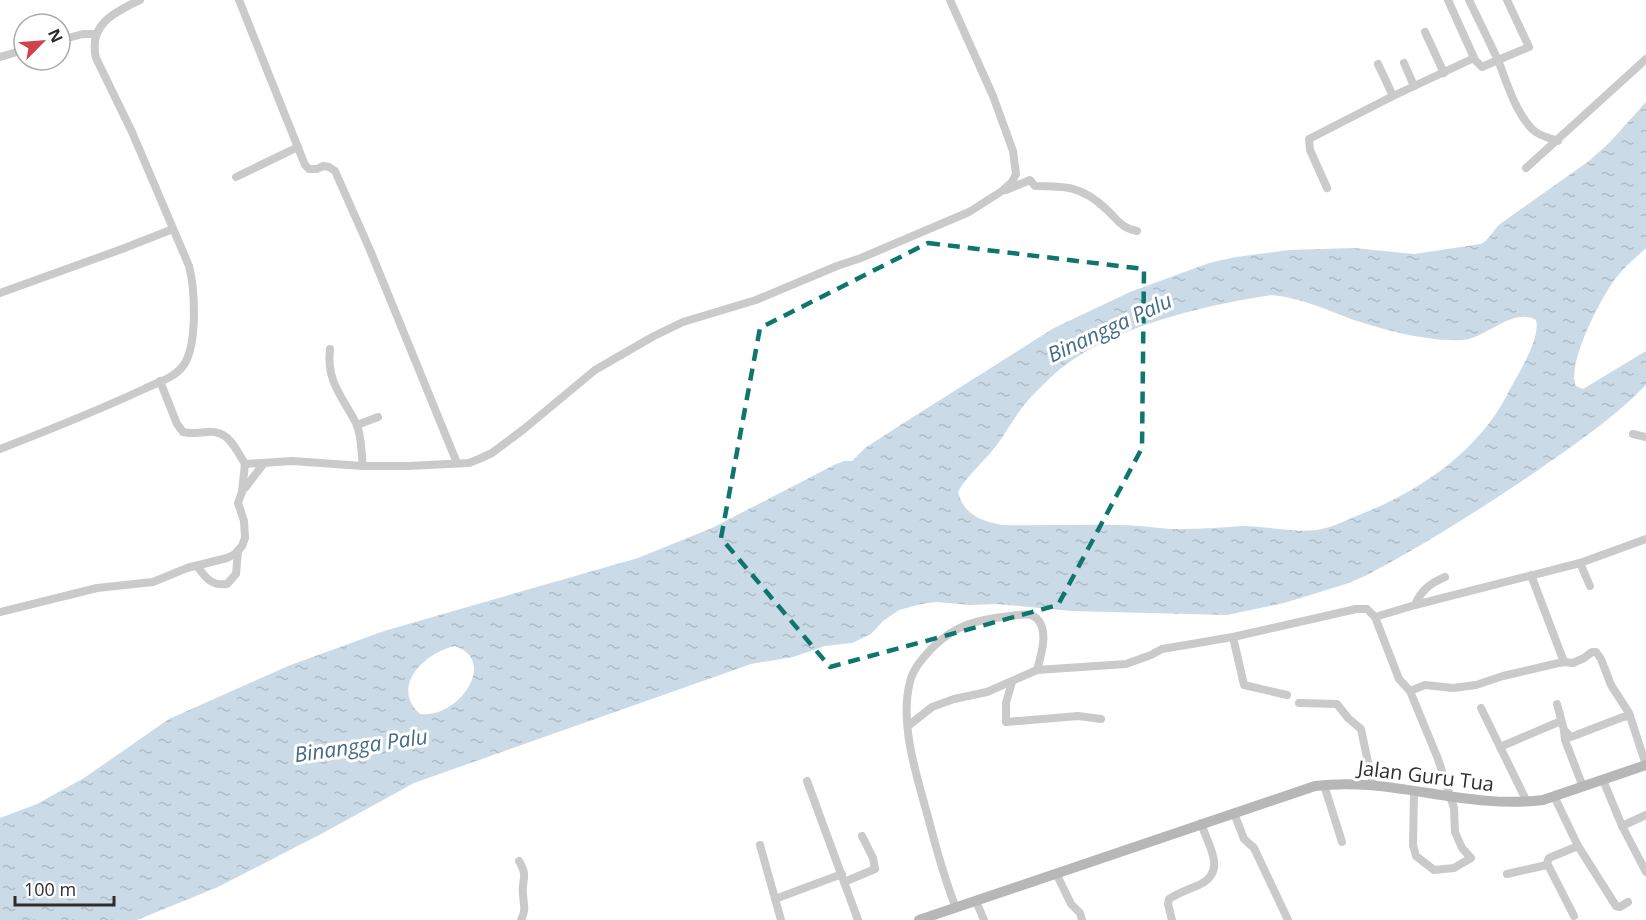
<svg xmlns="http://www.w3.org/2000/svg" width="1646" height="920" font-family="'Open Sans',sans-serif">
<defs>
<pattern id="water-ripples" width="26" height="14" patternUnits="userSpaceOnUse" patternTransform="scale(1.5)"><rect width="26" height="14" fill="#cadbe7"/><path d="M2 4q2-2 4 0t4 0M15 11q2-2 4 0t4 0" fill="none" stroke="#aebcc6"/></pattern>
</defs>
<rect width="100%" height="100%" fill="#fff"/>
<path fill="url(#water-ripples)" fill-rule="evenodd" d="M1646,102V248C1635,258 1622,269 1613,282C1600,300 1566,365 1576,386L1583,389L1646,351V385C1613,419 1572,446 1534,473C1479,510 1424,545 1365,576L1346,584L1284,603L1227,615L1072,611L996,604L971,605L936,602L921,604L899,610L883,621L871,634L852,643L825,646L793,657L751,664L414,783L323,833L218,887L137,920H0V818L37,804L84,778L169,719L288,666L384,631L638,558L712,528L834,465L844,461H852L865,448L902,424L1054,328L1130,292L1209,263L1236,257L1289,250L1354,248L1414,254L1481,244C1490,239 1493,230 1500,224L1589,161L1610,142ZM1272,295C1301,298 1325,309 1351,319C1384,330 1429,342 1463,340C1487,338 1512,307 1536,320C1541,340 1516,377 1507,395C1477,453 1418,492 1359,515C1345,521 1331,528 1316,530C1292,533 1267,526 1243,526C1223,527 1204,529 1184,529C1163,530 1142,525 1121,525C1081,524 1042,526 1002,525C981,521 964,515 958,492C967,475 984,462 996,446C1005,434 1012,421 1021,409C1029,398 1040,388 1049,379C1100,329 1204,305 1272,295ZM455,646C499,661 458,719 420,714C389,686 426,652 455,646Z"/>
<g fill="none" stroke-linecap="round" stroke-linejoin="round">
<g stroke="#cacaca" stroke-width="8">
<polyline points="239,0 305,165 309,169 317,169 323,166 329,167 335,171 370,250 457,463"/>
<path d="M1448,0L1475,60L1482,67L1498,60C1507,83 1515,111 1532,129C1539,136 1549,138 1558,141"/>
<polyline points="1469,0 1498,60 1529,47 1507,0"/>
<polyline points="1425,32 1444,73"/>
<polyline points="60,40 83,34 95,34"/>
<polyline points="0,57 24,50"/>
<polyline points="1404,63 1414,86"/>
<polyline points="1393,96 1474,58"/>
<polyline points="1526,168 1646,59"/>
<polyline points="236,177 298,147"/>
<polyline points="1327,188 1310,150 1309,139 1393,96 1378,64"/>
<path d="M1006,190L1030,180L1035,186C1065,186 1082,186 1106,209C1117,219 1121,228 1137,231"/>
<polyline points="0,293 122,249 173,229"/>
<path d="M330,349C326,381 342,396 356,423C362,435 361,453 363,466"/>
<path d="M160,381L177,424L183,432C192,434 198,433 207,432C229,430 235,448 245,464L292,461L363,466H408L469,463L479,459L492,453L524,429L595,370L654,336L683,322L756,300L837,266L861,258L969,212L1002,191L1012,182L1016,174L1013,151L993,96L950,0"/>
<polyline points="357,425 378,417"/>
<polyline points="1633,434 1646,437"/>
<path d="M0,449C49,430 97,411 144,389C158,382 174,378 183,366C198,346 195,289 189,266L132,132L96,58C88,25 114,12 140,0"/>
<polyline points="245,488 264,463"/>
<polyline points="1580,563 1646,539"/>
<path d="M197,566C206,578 211,586 227,584L236,574L238,551"/>
<polyline points="1531,575 1564,662"/>
<polyline points="1415,605 1580,563 1590,586"/>
<polyline points="0,612 97,588 153,582 187,568 227,558 235,554 242,546 245,538 244,521 238,503 242,492 245,464"/>
<path d="M1375,617L1415,605C1421,590 1431,583 1445,577"/>
<polyline points="1233,637 1244,685 1287,695"/>
<polyline points="1037,670 1126,664 1151,655 1162,649 1233,637 1356,609 1367,609 1375,617 1399,679 1410,691 1438,759 1454,808 1455,832 1462,848 1471,858 1454,868 1434,870 1416,856 1413,845 1414,792"/>
<polyline points="1012,682 1006,703 1006,722 1078,716 1101,719"/>
<polyline points="1410,691 1425,685 1453,688 1476,685 1503,676 1554,664 1564,662 1573,663 1584,658 1592,652 1596,652 1601,659 1611,685 1629,713 1646,765"/>
<polyline points="1299,703 1337,704 1348,718 1361,729 1373,786"/>
<polyline points="1557,704 1564,730 1565,740 1583,787"/>
<polyline points="1481,708 1527,802"/>
<path d="M908,726L932,707L954,699L987,692L1037,670C1041,655 1048,634 1039,621C1032,611 1020,615 1010,616C977,620 956,624 932,648C923,658 913,668 910,682C899,723 917,777 928,817C936,848 944,878 956,908"/>
<polyline points="1564,730 1571,737 1623,717 1630,716"/>
<polyline points="1500,747 1561,721"/>
<polyline points="1603,780 1622,826 1646,872"/>
<polyline points="807,781 858,920"/>
<polyline points="1324,785 1342,842"/>
<polyline points="1554,796 1578,846 1616,906 1620,907 1628,902"/>
<polyline points="1234,813 1244,839 1254,848 1288,920"/>
<polyline points="1622,826 1646,815"/>
<polyline points="760,845 781,920"/>
<path d="M519,861C529,878 521,879 523,895C524,906 526,910 521,920"/>
<polyline points="1056,873 1071,904 1080,913 1082,920"/>
<polyline points="1507,874 1547,865"/>
<polyline points="844,882 875,869 873,858 862,836"/>
<polyline points="775,899 842,874"/>
<polyline points="976,901 984,920"/>
<polyline points="1574,916 1547,863 1549,858 1578,846"/>
<path d="M1172,920L1168,904L1169,899C1178,893 1189,889 1199,885C1228,871 1208,846 1201,823"/>
</g>
<path stroke="#b7b7b7" stroke-width="10" d="M919,920L1315,786C1391,776 1466,810 1543,800L1646,765"/>
</g>
<path fill="none" stroke="#0f766e" stroke-width="4.5" stroke-dasharray="12 8" stroke-linejoin="round" d="M928,243L1144,269L1142,448L1058,605L830,667L721,538L760,328Z"/>
<g text-anchor="middle" stroke-width="6" stroke-linejoin="round" paint-order="stroke">
<g font-size="20" fill="#2d2d2d" stroke="#fff">
<text transform="translate(1426 776) rotate(7)" y="7">Jalan Guru Tua</text>
</g>
<g font-size="21" font-style="italic" fill="#446b86" stroke="#fff">
<text transform="translate(1110 328) rotate(-25)" y="7">Binangga Palu</text>
<text transform="translate(361 746) rotate(-8)" y="7">Binangga Palu</text>
</g>
</g>
<g transform="translate(42 42) rotate(65)"><circle r="28" fill="#ffffff" stroke="#ababab" stroke-width="1.5"/>
<path d="M0-4.5L10 22L0 15L-10 22Z" fill="#d14249"/>
<text y="-9" font-size="16" font-weight="bold" text-anchor="middle" fill="#2d2d2d">N</text>
</g>
<path d="M15 896v9h99v-9" fill="none" stroke="#2d2d2d" stroke-width="3"/>
<text x="24" y="896" font-size="18" fill="#2d2d2d" stroke="#ffffff" stroke-width="4.5" paint-order="stroke">100 m</text>
</svg>
